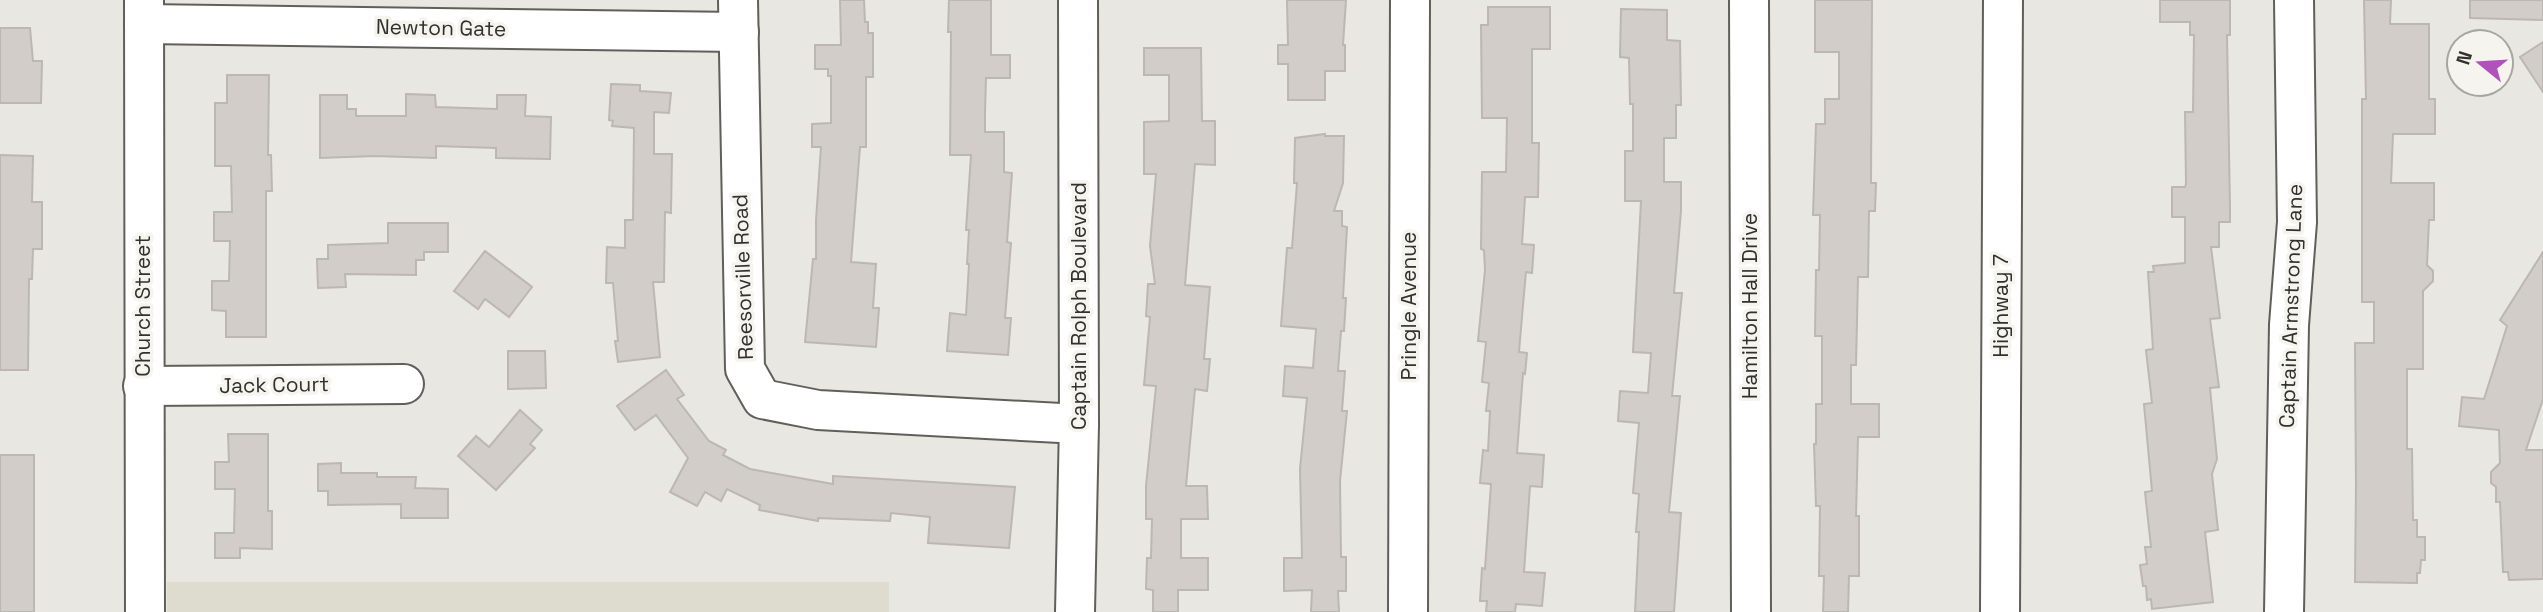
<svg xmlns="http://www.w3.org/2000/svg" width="2543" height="612" font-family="'Space Grotesk',sans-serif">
<rect width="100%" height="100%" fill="#e9e7e1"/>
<rect fill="#dedccf" x="167" y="582" width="722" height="30"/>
<g fill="#d2cdc8" stroke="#bbb7b2" stroke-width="2">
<polygon points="840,0 864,0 865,22 868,22 868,33 873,33 873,77 866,77 866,147 860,147 851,262 876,264 873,308 879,308 876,347 805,342 813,259 816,259 816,220 821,147 812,147 812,124 831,123 831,76 828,76 828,69 815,69 815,45 841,45"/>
<polygon points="949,0 991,0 991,55 1010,55 1010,78 986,78 985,112 985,132 1004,132 1004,172 1012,173 1007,242 1011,243 1005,318 1011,318 1008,355 947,351 950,313 966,315 969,264 967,264 969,230 966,230 971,155 950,155 951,32 948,32"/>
<polygon points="1287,0 1346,0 1343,45 1345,45 1345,71 1325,71 1325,100 1288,100 1288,64 1278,64 1278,45 1288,45"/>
<polygon points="1815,0 1872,0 1871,183 1876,183 1875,211 1869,211 1868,277 1858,277 1856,365 1851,365 1851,404 1879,404 1879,437 1858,437 1856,516 1859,516 1859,576 1849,576 1848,612 1823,612 1824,576 1819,576 1820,506 1816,506 1814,444 1816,444 1816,404 1822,404 1822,336 1815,336 1816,270 1819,270 1820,215 1813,215 1816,124 1825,124 1825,99 1839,99 1839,52 1815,52"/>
<polygon points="2160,0 2230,0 2230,35 2227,35 2230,208 2230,222 2219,222 2219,247 2211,247 2220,318 2210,319 2219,387 2210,388 2217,459 2212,474 2218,530 2205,532 2213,602 2152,609 2151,599 2147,600 2146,586 2143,586 2140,565 2147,564 2145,547 2151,547 2145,492 2152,491 2144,404 2152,403 2146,350 2153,349 2148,272 2154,272 2153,266 2185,263 2185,217 2172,217 2172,187 2185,187 2186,184 2185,112 2193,112 2194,35 2190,35 2190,22 2160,22"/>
<polygon points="2364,0 2391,0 2390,24 2429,24 2429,99 2435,99 2435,134 2393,134 2391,183 2434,183 2434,220 2429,220 2427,265 2433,271 2433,281 2423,291 2423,369 2407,369 2407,449 2412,449 2413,520 2417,520 2417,537 2425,537 2425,560 2421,560 2420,573 2417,573 2417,583 2355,582 2356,488 2355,343 2374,343 2374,302 2362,302 2362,99 2366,99"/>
<polygon points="2470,0 2543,0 2543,20 2470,18"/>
<polygon points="1488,7 1550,7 1550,49 1532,49 1532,143 1539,143 1538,197 1525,197 1522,244 1534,245 1532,273 1526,272 1523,305 1519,352 1527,353 1525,374 1523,373 1517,453 1544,455 1542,487 1530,486 1524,572 1545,573 1542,606 1516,604 1515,612 1486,612 1487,601 1480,601 1482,568 1485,569 1491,484 1480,483 1483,450 1488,451 1490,411 1486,411 1489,383 1482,382 1486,342 1478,341 1485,270 1484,250 1481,249 1482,172 1506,172 1507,118 1482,118 1481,25 1488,25"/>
<polygon points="1621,9 1667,10 1667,40 1680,41 1681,105 1676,105 1676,138 1664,138 1664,182 1681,182 1681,211 1674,293 1682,293 1672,396 1680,396 1669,512 1681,513 1674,612 1635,612 1639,532 1636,532 1639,494 1633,493 1639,423 1618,421 1620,391 1648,393 1651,353 1633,352 1641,201 1625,201 1625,151 1633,151 1633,104 1630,104 1629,58 1620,57"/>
<polygon points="0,28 30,28 33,61 42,61 41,103 0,103"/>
<polygon points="2543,42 2543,92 2520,57"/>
<polygon points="1144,48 1201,48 1202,121 1215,121 1215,165 1195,164 1185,285 1210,287 1204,359 1210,359 1207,391 1195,389 1186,486 1207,486 1208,519 1181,519 1181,558 1208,558 1208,590 1178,590 1178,612 1153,612 1153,590 1146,589 1147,558 1151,558 1152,519 1146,519 1146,486 1156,386 1144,385 1150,317 1146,316 1148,284 1155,284 1150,246 1156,174 1144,174 1144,122 1169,121 1169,75 1144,75"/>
<polygon points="227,75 269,75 268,155 271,155 272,191 266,191 266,337 226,337 226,311 212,310 212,281 229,281 230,241 214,241 214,212 232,212 231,166 215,166 215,103 227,103"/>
<polygon points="611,84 640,85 640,91 671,93 669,113 654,112 654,154 672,154 671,213 665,212 664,282 653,282 660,357 618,362 615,341 618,341 613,283 606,283 607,247 625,248 625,220 633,220 634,128 612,126 613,121 609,120"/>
<polygon points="406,94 435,95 436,107 497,109 497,95 526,95 525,116 551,117 550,159 496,158 496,148 436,146 436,158 375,156 320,158 320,95 347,95 347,109 356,109 356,116 406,116"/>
<polygon points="1325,134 1325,136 1344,136 1343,183 1334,211 1342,211 1342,226 1347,227 1343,298 1346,298 1344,331 1341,331 1338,371 1345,371 1342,411 1347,411 1340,481 1341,557 1346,557 1346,591 1338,591 1339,612 1311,612 1312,590 1284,591 1284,558 1302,558 1300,469 1307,398 1283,396 1285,366 1313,368 1316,329 1281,326 1287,248 1292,248 1297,183 1294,183 1295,138"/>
<polygon points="0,155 33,156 32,202 42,202 42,249 33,249 32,279 29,279 28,370 0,370"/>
<polygon points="388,223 448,223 448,252 424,252 424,260 416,260 416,275 345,274 346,287 318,288 317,259 328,259 328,245 388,243"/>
<polygon points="485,251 532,287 509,317 485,299 478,309 454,291"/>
<polygon points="2543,252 2543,399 2526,450 2543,450 2543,579 2509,580 2508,572 2503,572 2500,502 2496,502 2496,487 2491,483 2491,472 2500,463 2499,430 2459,426 2462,397 2484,399 2507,326 2500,320"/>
<polygon points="508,351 545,351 546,388 508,389"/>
<polygon points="666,370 684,395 677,399 709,441 726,450 723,455 750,469 833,484 833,476 1015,487 1009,548 928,543 930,517 891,513 890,521 818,518 818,521 759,510 760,505 727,489 721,501 705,492 697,506 670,492 688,458 656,415 635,430 617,406"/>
<polygon points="520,410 542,430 530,444 535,448 496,490 458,456 476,436 489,447"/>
<polygon points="228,434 268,434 268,511 272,511 272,549 240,548 240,558 215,558 215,533 234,533 235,489 215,489 215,462 229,462"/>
<rect x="0" y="455" width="34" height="157"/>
<polygon points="341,463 341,473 377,473 377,477 416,477 415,488 448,489 448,518 401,518 401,504 328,505 328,491 318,491 318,464"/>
</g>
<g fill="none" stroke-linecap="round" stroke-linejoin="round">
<g stroke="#605f59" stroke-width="42">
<g id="minor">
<polyline points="144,0 145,612"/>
<polyline points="738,0 745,369 762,399 818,410 1079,424"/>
<polyline points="1749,0 1751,612"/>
<polyline points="144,24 739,32"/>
<polyline points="143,386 404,384"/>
<polyline points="1075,612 1079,424 1078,0"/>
<polyline points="1408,612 1410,0"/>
<polyline points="2284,612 2289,325 2297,222 2294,0"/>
</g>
</g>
<g stroke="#605f59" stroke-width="42">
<polyline id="major" points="2000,612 2003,0"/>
</g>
<use href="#minor" stroke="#fff" stroke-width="38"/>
<use href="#major" stroke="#fff" stroke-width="38"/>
</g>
<g text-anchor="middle" stroke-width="7" stroke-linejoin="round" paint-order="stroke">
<g font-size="21" fill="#31312e" stroke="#f6f4ee">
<text transform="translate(441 28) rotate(1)" y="7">Newton Gate</text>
<text transform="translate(743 277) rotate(-92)" y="7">Reesorville Road</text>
<text transform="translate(143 306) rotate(-90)" y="7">Church Street</text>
<text transform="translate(1079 306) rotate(-90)" y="7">Captain Rolph Boulevard</text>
<text transform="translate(1409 306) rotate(-90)" y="7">Pringle Avenue</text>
<text transform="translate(1750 306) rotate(-90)" y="7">Hamilton Hall Drive</text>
<text transform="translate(2001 306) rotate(-90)" y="7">Highway 7</text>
<text transform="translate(2291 306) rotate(-88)" y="7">Captain Armstrong Lane</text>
<text transform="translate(274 385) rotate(-1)" y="7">Jack Court</text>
</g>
</g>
<g transform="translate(2480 63) rotate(288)"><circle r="33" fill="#f6f4ee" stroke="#a7a6a1" stroke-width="2"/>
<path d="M0-5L12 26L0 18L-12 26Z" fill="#b151ba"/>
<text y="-10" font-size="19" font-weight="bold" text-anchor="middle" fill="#31312e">N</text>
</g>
</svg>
